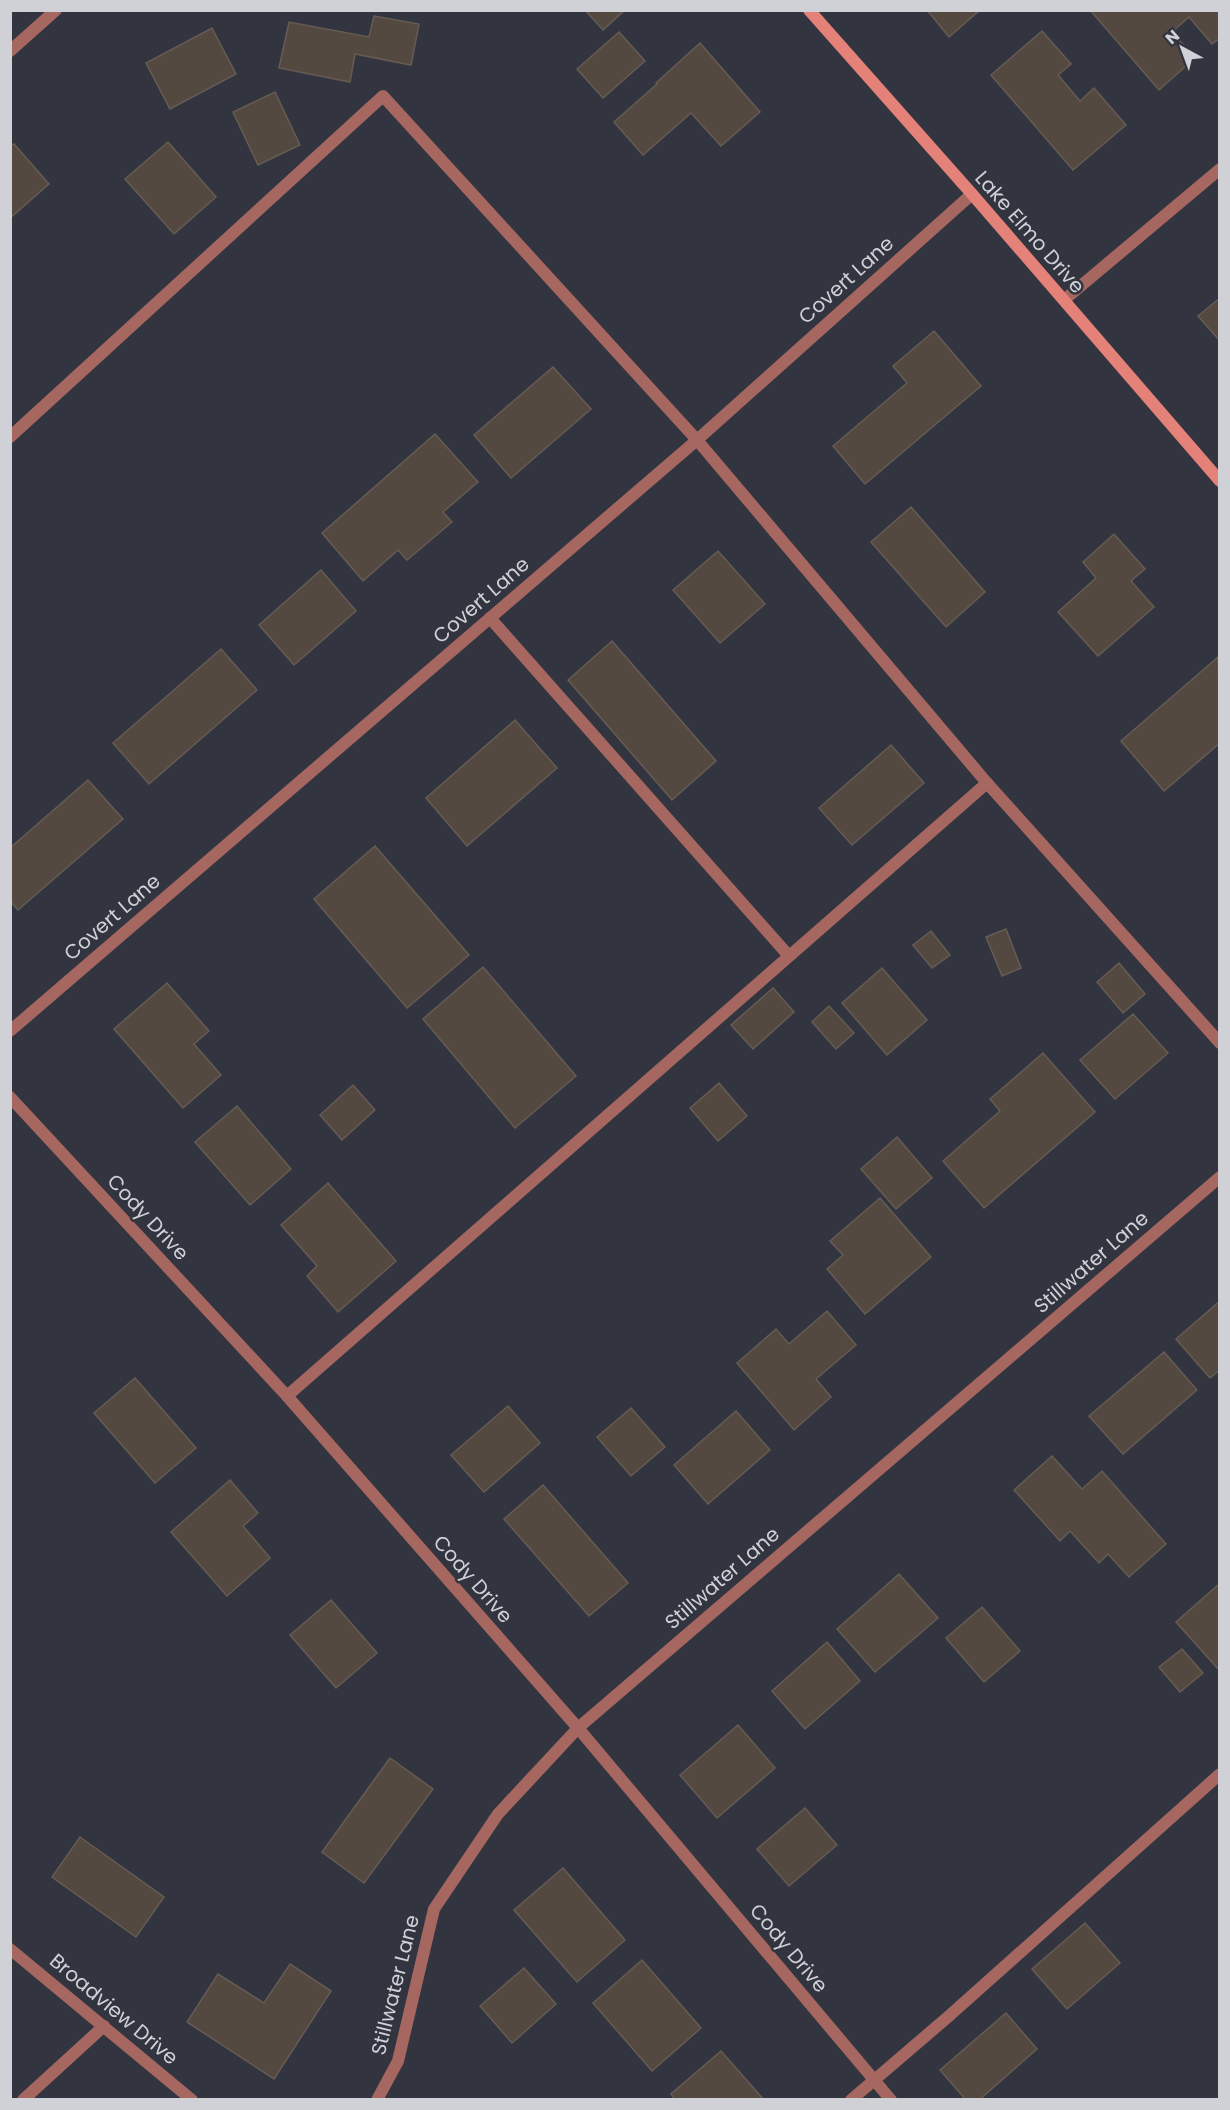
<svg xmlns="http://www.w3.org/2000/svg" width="1230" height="2110" font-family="Poppins,sans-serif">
<rect width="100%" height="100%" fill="#32353f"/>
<g fill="#534941" stroke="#665c54" stroke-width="1.5">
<polygon points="585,10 625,10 603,30"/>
<polygon points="927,10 980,10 949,37"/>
<polygon points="1090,10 1220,10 1220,38 1212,44 1189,17 1172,32 1195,58 1159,90"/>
<polygon points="374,16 419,24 411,65 355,54 350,82 279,68 289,22 369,37"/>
<polygon points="212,28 236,74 170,109 146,63"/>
<polygon points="1042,31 1071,64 1058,75 1080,101 1094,88 1126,125 1073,170 991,75"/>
<polygon points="619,32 645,61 603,98 577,69"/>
<polygon points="700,43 760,112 721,146 691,113 643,155 614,122 657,84 656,83"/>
<polygon points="275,92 300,145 258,165 233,112"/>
<polygon points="168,142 216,197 174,234 125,179"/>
<polygon points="14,144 49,184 10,218 10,146"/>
<polygon points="1220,298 1220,341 1198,316"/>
<polygon points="934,331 981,386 865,484 833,446 907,383 893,366"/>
<polygon points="553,367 591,409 511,478 474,435"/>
<polygon points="435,434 478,482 443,512 452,522 407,560 398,550 363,581 322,533"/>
<polygon points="911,507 985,592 946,627 871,542"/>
<polygon points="1114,534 1145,569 1131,581 1154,607 1098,656 1058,612 1096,578 1083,562"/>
<polygon points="718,551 765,604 720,643 673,590"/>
<polygon points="321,570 356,611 294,665 259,625"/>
<polygon points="612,641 716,761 672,800 568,680"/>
<polygon points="221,649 257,690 149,784 113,743"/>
<polygon points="1218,657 1220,743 1164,791 1121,741"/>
<polygon points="515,720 557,768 467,846 426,798"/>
<polygon points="891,745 924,783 852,845 819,808"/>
<polygon points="88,780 123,819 18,910 10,901 10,848"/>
<polygon points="375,846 469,955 407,1008 314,899"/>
<polygon points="1006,929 1021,968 1002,976 986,937"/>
<polygon points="931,931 950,955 932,968 913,945"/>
<polygon points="1119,963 1145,994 1123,1013 1097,982"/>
<polygon points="483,967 576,1076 515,1128 423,1019"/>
<polygon points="882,968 927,1020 887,1055 842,1003"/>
<polygon points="167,983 209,1031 194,1044 221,1075 183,1108 114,1029"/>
<polygon points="773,988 794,1012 753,1049 731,1025"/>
<polygon points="829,1006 854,1033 836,1049 812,1022"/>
<polygon points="1133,1014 1168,1053 1115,1099 1080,1060"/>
<polygon points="1043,1053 1095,1112 984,1208 943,1161 1000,1111 990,1099"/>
<polygon points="719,1083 747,1116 718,1141 690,1108"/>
<polygon points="353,1085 375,1110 342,1140 320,1115"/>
<polygon points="237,1106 291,1169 250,1205 195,1142"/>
<polygon points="897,1137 932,1178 896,1209 861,1169"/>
<polygon points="328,1183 396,1261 338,1312 307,1276 317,1266 281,1225"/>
<polygon points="880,1198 931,1257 865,1314 827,1269 843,1255 830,1241"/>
<polygon points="1220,1301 1220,1370 1210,1378 1176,1339"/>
<polygon points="827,1311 856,1345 816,1379 831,1397 794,1430 737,1363 776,1329 789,1344"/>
<polygon points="1164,1352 1197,1390 1123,1454 1089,1416"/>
<polygon points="135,1378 196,1448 155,1483 94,1413"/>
<polygon points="508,1406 540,1443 484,1492 451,1455"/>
<polygon points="631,1408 665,1447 631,1476 597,1437"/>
<polygon points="736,1411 770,1450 708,1504 674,1465"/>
<polygon points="1052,1456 1082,1489 1102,1471 1166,1544 1129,1577 1108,1554 1099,1563 1070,1531 1060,1541 1014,1490"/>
<polygon points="230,1480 258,1513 243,1526 270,1558 227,1596 171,1532"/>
<polygon points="543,1485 628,1583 589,1616 504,1519"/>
<polygon points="899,1574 938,1618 875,1672 837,1629"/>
<polygon points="1218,1585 1220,1587 1220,1671 1176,1622"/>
<polygon points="331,1600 377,1653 336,1688 290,1635"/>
<polygon points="982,1607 1020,1651 984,1682 946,1638"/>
<polygon points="827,1642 860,1681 805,1729 772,1691"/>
<polygon points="1182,1649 1203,1673 1180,1692 1159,1667"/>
<polygon points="738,1725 775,1768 717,1818 680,1775"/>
<polygon points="390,1758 433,1789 364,1883 322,1852"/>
<polygon points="805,1808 837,1845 789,1886 757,1849"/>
<polygon points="80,1837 164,1897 136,1937 52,1877"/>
<polygon points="563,1868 625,1940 577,1982 514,1910"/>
<polygon points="1085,1923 1120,1963 1067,2009 1032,1969"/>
<polygon points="642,1960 701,2028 652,2071 593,2003"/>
<polygon points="290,1964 331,1991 274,2079 187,2022 218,1974 264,2003"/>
<polygon points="524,1968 556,2004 512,2043 480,2006"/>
<polygon points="1006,2013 1037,2049 979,2100 966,2100 940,2070"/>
<polygon points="721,2051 764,2100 675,2100 671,2094"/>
</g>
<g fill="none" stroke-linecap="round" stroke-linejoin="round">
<g stroke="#a66761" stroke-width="12">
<polyline points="10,437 383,96 697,440 987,783 1220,1043"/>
<polyline points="490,618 789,956"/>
<polyline points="287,1396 987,783"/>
<polyline points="23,2100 104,2026"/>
<polyline points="851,2100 949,2016 1220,1774"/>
</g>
<g stroke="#a66761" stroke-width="12">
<polyline points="10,51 56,10"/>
<polyline points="1064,300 1220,169"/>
<polyline points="10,1031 697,440 972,194"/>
<polyline points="10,1097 287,1396 578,1728 891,2100"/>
<polyline points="10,1949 192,2100"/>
<polyline points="377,2100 398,2061 434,1909 498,1814 578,1728 1220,1177"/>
</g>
<polyline stroke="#e48179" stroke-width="12" points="809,10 972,194 1220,481"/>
</g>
<g text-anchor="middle" stroke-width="5" stroke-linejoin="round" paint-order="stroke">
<g font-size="20" fill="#cfd1d7" stroke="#32353f">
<text transform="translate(1030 232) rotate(49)" y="7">Lake Elmo Drive</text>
<text transform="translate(846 280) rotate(-42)" y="7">Covert Lane</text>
<text transform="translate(481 600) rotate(-41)" y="7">Covert Lane</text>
<text transform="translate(112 917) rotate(-41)" y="7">Covert Lane</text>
<text transform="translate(148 1217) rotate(47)" y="7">Cody Drive</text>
<text transform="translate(1091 1262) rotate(-41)" y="7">Stillwater Lane</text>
<text transform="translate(722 1578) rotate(-41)" y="7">Stillwater Lane</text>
<text transform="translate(473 1579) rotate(49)" y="7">Cody Drive</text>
<text transform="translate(789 1948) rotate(50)" y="7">Cody Drive</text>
<text transform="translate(395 1985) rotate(-76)" y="7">Stillwater Lane</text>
<text transform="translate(114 2009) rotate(40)" y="7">Broadview Drive</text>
</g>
</g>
<rect width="1230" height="2110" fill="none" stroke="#cfd1d7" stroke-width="24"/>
<g transform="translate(1182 48) rotate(319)" stroke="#32353f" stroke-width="4.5" paint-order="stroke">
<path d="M0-4.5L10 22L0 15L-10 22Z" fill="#cfd1d7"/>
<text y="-9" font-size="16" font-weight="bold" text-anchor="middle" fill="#cfd1d7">N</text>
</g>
</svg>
